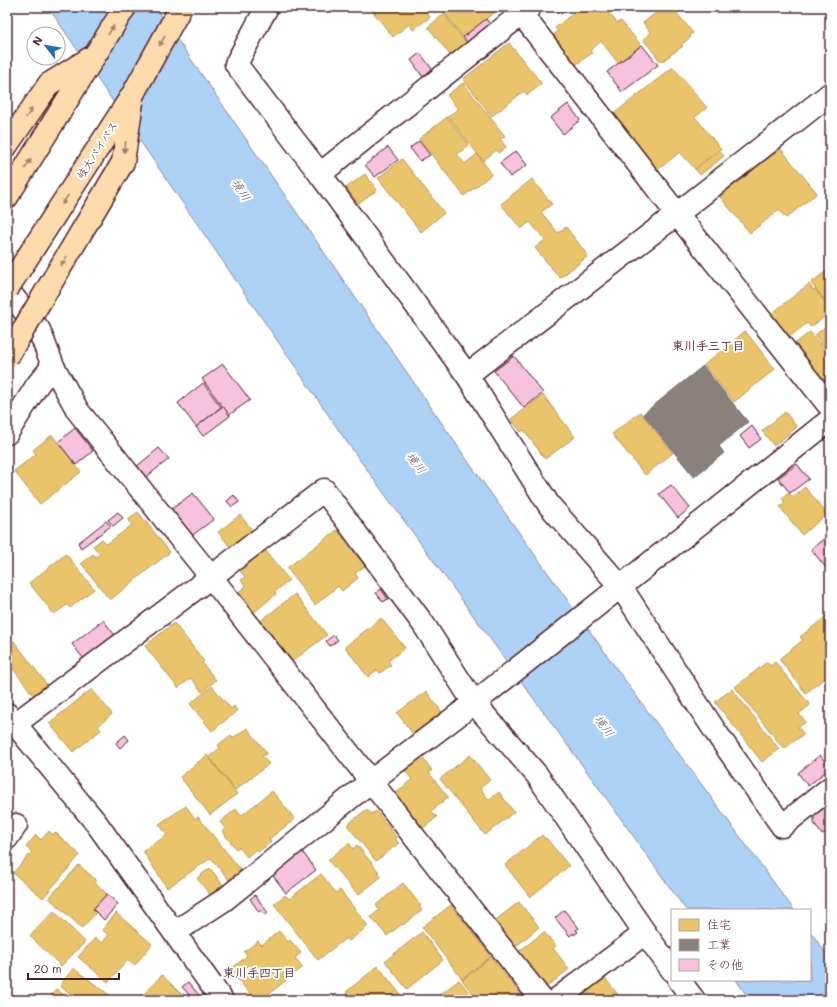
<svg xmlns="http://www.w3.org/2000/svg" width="837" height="1007" font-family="Mali,'Klee One',sans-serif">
<rect width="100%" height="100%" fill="#fff"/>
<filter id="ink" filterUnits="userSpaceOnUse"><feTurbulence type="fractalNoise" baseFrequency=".025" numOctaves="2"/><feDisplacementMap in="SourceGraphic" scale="8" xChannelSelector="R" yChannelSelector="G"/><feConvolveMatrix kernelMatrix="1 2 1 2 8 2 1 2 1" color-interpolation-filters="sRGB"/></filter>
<g filter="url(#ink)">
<g fill="#aed1f6" stroke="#868aa5">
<polygon points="48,7 155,7 472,467 629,686 794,910 686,910 606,798 349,445"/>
<polygon points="810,931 830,959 830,1000 750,1000 736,980 810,980"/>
</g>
<g fill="#e9c46a" stroke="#b99257">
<polygon points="369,7 433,7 426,12 430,17 413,30 409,24 393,37"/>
<polygon points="440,7 491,7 495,12 463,37"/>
<polygon points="581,7 604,7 617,23 621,21 641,45 618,63 601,41 590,51 592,53 574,66 551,37 558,31 555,28"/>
<polygon points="663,7 672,7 693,33 689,36 691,37 681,45 683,46 661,62 643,39 651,33 643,23"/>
<polygon points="444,14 466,43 450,55 428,27"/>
<polygon points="509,43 542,84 527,95 524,91 492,116 463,79"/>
<polygon points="673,67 707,108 695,117 721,149 695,169 680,152 656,171 611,116"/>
<polygon points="463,83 505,136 500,139 506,147 498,153 496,150 483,161 448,116 458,109 447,95"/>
<polygon points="447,117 469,145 457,154 465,164 477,154 492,174 464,196 419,139"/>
<polygon points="780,148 817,193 786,218 779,210 750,233 720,197"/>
<polygon points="719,150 724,156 700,175 695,169"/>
<polygon points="402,159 444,213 421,232 378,178"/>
<polygon points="365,174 377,190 358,204 346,188"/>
<polygon points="532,179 552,204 541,212 558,233 566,227 588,256 560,278 535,248 545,240 530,222 521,229 501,204"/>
<polygon points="830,268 830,307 811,283"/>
<polygon points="809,284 813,290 815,289 828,306 824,309 828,314 811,327 807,323 788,338 770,315"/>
<polygon points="830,323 830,355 815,335"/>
<polygon points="745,331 775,369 734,402 704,365"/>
<polygon points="810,332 830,357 830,378 822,384 792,346"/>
<polygon points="543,395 575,437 545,459 524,430 521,432 511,419"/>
<polygon points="640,412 673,453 645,475 612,434"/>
<polygon points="785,412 797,427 774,446 762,431"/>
<polygon points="52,435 81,472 40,504 14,471 36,454 33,450"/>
<polygon points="805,487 827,514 802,535 780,507 785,503 782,498 789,493 793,497"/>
<polygon points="138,512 170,552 110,600 81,563 93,554 96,557 100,554 93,546 102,539 107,544 132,525 128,519"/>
<polygon points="240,515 253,531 231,548 218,532"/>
<polygon points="337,530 365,566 355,573 358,578 342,591 338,586 315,605 287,568"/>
<polygon points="265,550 289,580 275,592 276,594 252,614 236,594 246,586 241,580 245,577 240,571"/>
<polygon points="66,554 94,589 70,608 67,605 54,614 29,583"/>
<polygon points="295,594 327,635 290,663 259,622"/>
<polygon points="829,614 830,616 830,622 828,623 830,625 830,674 806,693 779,659 803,640 800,637"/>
<polygon points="381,618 405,648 388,661 391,665 380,673 377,670 368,677 345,647"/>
<polygon points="174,623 204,661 202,663 216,680 202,692 191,678 178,688 145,646"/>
<polygon points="14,641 48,686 34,696 7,661 7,646"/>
<polygon points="767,662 770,666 775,662 810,705 799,714 806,722 798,727 804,734 784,749 735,687"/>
<polygon points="212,686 231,709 234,706 237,711 212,731 190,704"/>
<polygon points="92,689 112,714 98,726 101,730 73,752 49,723"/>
<polygon points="732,689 779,749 762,762 715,702"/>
<polygon points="426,691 442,712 413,734 397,713"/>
<polygon points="247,728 267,753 262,756 269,764 235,790 209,757 220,748 218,745 231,735 233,738"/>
<polygon points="207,755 237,794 210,815 180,777"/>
<polygon points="470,755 490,780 480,788 489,800 499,792 514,812 485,835 440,779"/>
<polygon points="422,757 432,770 429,773 448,797 431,811 437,817 421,830 393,796 412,779 405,771"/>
<polygon points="272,791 295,819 269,839 271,842 258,852 256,849 247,857 239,847 236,849 222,831 225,828 220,822 236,809 241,816"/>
<polygon points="186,806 195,819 198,817 241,870 229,880 211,858 167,888 143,851 167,835 159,824"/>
<polygon points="367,809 371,814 376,811 397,838 396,840 399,843 376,861 347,825"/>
<polygon points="49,831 53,835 55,832 80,855 43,898 13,873 32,852 26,847 36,835 41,840"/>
<polygon points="542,835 545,839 546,838 569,866 530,897 505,865"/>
<polygon points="349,843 353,849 357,845 379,872 378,873 381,877 358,895 328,860"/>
<polygon points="79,865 97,881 95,883 107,894 93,909 96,913 82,928 49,898"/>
<polygon points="210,868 223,885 210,895 197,878"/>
<polygon points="321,874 336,893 340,890 368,926 349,941 346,938 318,960 274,904 285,895 289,899"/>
<polygon points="403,883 421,906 419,907 422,910 403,925 402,924 387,936 371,917 379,910 376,905"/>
<polygon points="519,902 539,927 514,948 493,922"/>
<polygon points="451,905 491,956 462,979 422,927"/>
<polygon points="54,911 85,942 61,966 30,936"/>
<polygon points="116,913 152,944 134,966 128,960 108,982 78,957 95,938 102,943 109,935 102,930"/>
<polygon points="279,931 288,942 290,940 301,953 295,958 303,967 261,1000 255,1000 230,970 247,956 244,952 258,941 262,945"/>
<polygon points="422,932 443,960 407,989 385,961"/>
<polygon points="544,932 556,946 553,948 569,969 545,988 517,953"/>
<polygon points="491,957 522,996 517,1000 478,1000 462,980"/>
<polygon points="378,966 400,994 392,1000 352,1000 346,992"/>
<polygon points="73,968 112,997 110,1000 78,1000 60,986"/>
<polygon points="162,975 187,1000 138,1000"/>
<polygon points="604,977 619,996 614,1000 580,1000 578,998"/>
<polygon points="459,980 475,1000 433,1000"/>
<polygon points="56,989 71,1000 48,1000"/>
</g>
<polygon fill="#8a817c" stroke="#776464" points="703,366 748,422 719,446 724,453 694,477 643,414"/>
<g fill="#f6c2de" stroke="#4a1f2b">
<polygon points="557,7 570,7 561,14 556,8"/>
<polygon points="486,19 490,24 467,42 463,37"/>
<polygon points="642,45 658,65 622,92 607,72"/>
<polygon points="420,53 432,69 423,77 411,60"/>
<polygon points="568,104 580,120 563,134 550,118"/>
<polygon points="419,141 430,155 420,161 410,148"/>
<polygon points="388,147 398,160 375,177 365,165"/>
<polygon points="516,151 527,165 510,177 500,163"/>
<polygon points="514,356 543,393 524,408 494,371"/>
<polygon points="223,364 250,400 229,415 202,379"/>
<polygon points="203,383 221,407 196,427 178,403"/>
<polygon points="223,406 230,416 203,436 196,427"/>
<polygon points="752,426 761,439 749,448 740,436"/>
<polygon points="75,428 93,451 76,465 58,442"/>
<polygon points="159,448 169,459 145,478 136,467"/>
<polygon points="797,464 809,479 790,493 778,478"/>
<polygon points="671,485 690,508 678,518 659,494"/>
<polygon points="193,493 214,519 190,537 169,511"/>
<polygon points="234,495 239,502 232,507 227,501"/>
<polygon points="118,512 123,518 113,526 108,520"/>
<polygon points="106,521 111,526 81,548 78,543"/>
<polygon points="830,534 830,573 811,549"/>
<polygon points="381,589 388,599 383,602 376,593"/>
<polygon points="103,620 118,639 87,663 72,644"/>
<polygon points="334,635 338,640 330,646 326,641"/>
<polygon points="125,735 129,740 120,748 116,743"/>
<polygon points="820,755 830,768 808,786 798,773"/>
<polygon points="830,803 830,829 822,835 814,823 814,815"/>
<polygon points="301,850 316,870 286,893 271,873"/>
<polygon points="107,894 118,904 104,920 93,909"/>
<polygon points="255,895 268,913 265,915 261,910 259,912 250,899"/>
<polygon points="564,910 579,928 576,930 578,932 574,935 573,933 570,936 555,918"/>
<polygon points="188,982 199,995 194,1000 182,987"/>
</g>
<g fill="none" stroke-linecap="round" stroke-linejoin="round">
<g stroke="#4a1f2b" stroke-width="25">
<g id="street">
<polyline points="267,7 236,64 320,174 530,7"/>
<polyline points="516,7 677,214 830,407"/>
<polyline points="320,174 467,375 549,505 621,587 715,731 782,826 830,788"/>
<polyline points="7,289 39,330 53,366 78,411 211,577 542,1000"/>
<polyline points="467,375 677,214 830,94"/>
<polyline points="7,433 38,384 53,366"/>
<polyline points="7,714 97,824 222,1000"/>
<polyline points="15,724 211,577 324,490 424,625 474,703 537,775 645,933 672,970"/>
<polyline points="7,838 16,825"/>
<polyline points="175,932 224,900 371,781 474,703 830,420"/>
<polyline points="679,980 694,1000"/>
<polyline points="556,1000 645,933"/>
</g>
</g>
<g stroke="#4a1f2b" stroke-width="25">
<g id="highway">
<polyline points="7,145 49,84 92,57"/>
<polyline points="7,197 125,7"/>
</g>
</g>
<use href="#street" stroke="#fff" stroke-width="22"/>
<use href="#highway" stroke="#fedbac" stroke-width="22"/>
<g stroke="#4a1f2b" stroke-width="25" stroke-linecap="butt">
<g id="highway-bridge">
<polyline points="7,289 133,94 181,7"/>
<polyline points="7,357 123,162 132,102"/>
</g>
</g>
<use href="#highway-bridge" stroke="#fedbac" stroke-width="22"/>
</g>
<defs><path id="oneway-solid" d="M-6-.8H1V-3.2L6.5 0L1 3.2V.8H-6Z"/></defs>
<g fill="#a47d6c">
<use href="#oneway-solid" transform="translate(111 30) rotate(-59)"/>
<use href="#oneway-solid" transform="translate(162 41) rotate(119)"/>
<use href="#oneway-solid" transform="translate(29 113) rotate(-55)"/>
<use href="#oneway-solid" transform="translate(125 147) rotate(98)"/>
<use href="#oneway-solid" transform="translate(28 164) rotate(-58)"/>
<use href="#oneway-solid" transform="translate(65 200) rotate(123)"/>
<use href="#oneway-solid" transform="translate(64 261) rotate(121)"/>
</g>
</g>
<g text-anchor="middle" stroke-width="4" stroke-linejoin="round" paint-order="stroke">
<g font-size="11" fill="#4a1f2b" stroke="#fff">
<text transform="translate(97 150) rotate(-57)" y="4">岐大バイパス</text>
</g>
<g font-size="12" font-style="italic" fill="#685468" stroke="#fff">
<text transform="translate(241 190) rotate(58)" y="4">境川</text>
<text transform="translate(416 463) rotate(54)" y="4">境川</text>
<text transform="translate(604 726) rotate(54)" y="4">境川</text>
</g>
<g font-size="12" font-weight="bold" fill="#4a1f2b" stroke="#fff">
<text x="708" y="350">東川手三丁目</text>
<text x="259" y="977">東川手四丁目</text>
</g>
</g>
<rect width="837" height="1007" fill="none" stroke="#fff" stroke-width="24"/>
<rect x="12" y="12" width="813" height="983" fill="none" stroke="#4a1f2b" stroke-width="1.5" filter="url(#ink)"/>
<rect x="671" y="909" width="140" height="72" fill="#ffffff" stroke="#b7a5aa"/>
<rect x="679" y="919" width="20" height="12" fill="#e9c46a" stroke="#b7a5aa"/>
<text x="707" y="929" font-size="12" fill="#4a1f2b">住宅</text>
<rect x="679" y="939" width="20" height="12" fill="#8a817c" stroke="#b7a5aa"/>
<text x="707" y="949" font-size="12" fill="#4a1f2b">工業</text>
<rect x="679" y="959" width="20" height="12" fill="#f6c2de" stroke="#b7a5aa"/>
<text x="707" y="969" font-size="12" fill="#4a1f2b">その他</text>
<g transform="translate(46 46) rotate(301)"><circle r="19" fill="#ffffff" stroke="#b7a5aa"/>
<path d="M0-3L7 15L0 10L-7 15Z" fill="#1f6fb2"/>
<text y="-6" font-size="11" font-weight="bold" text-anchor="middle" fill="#4a1f2b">N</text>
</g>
<path d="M28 973v6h91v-6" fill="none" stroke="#4a1f2b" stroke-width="2"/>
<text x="34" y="973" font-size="12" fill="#4a1f2b" stroke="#ffffff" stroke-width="3" paint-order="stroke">20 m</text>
</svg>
